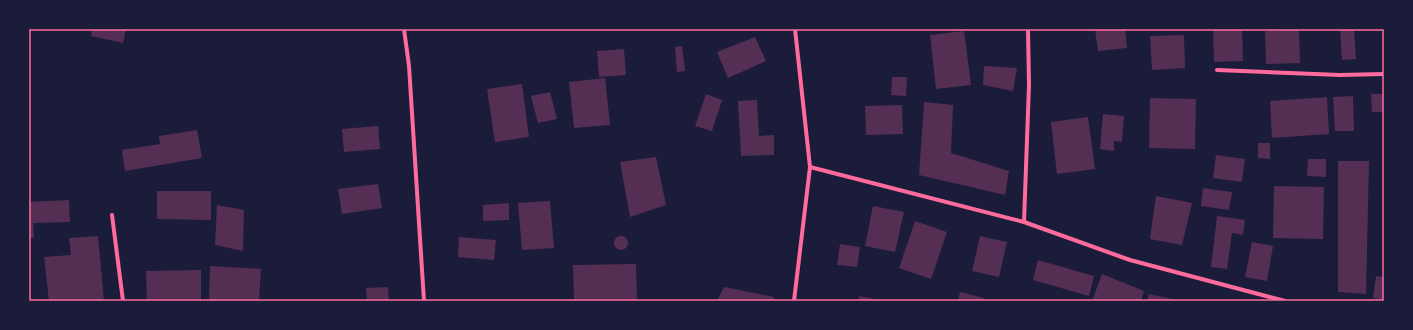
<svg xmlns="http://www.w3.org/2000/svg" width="1413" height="330" font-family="'Open Sans',sans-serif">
<rect width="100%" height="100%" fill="#1b1b3a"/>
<g fill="#542f53">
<polygon points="92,29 126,29 123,43 91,36"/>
<polygon points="1095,29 1125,29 1127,48 1098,51"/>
<polygon points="1213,29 1242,29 1243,61 1214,62"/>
<polygon points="1299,29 1300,63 1266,64 1265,31"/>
<polygon points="1340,29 1354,29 1356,59 1342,60"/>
<polygon points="964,31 971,85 936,89 930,35"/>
<polygon points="1184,35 1185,68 1152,70 1150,36"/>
<polygon points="755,37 766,61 728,78 717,52"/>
<polygon points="682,46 685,71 677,72 675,47"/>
<polygon points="624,49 626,75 599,77 597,51"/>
<polygon points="984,66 1017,68 1013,91 983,85"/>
<polygon points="892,77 907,77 906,96 891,95"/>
<polygon points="605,78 610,125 574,128 569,82"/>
<polygon points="522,84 529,137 495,142 487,89"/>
<polygon points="550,92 557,119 538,123 531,96"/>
<polygon points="706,94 722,100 712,131 695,126"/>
<polygon points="1371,94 1384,94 1384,112 1372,112"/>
<polygon points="1353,96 1354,131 1335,131 1333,97"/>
<polygon points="1327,97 1329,134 1272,138 1270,101"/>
<polygon points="1150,98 1196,99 1195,149 1149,148"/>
<polygon points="757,100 759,136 774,135 774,155 741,156 738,101"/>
<polygon points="924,102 953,105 951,153 1009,171 1005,195 919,175"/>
<polygon points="902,105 903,134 866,135 865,106"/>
<polygon points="1103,114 1124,116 1122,142 1114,141 1114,151 1100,149"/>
<polygon points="1088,117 1095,169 1057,174 1051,122"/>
<polygon points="378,126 380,149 344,152 342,129"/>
<polygon points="197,130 202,158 125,171 122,150 160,144 159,136"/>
<polygon points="1258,143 1270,143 1270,159 1258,158"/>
<polygon points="1216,155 1245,159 1242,182 1213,178"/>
<polygon points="656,157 666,205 630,217 620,162"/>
<polygon points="1308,159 1326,159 1326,177 1307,176"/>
<polygon points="1338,161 1369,161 1366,294 1338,292"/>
<polygon points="378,184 382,208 342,214 338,189"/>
<polygon points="1274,186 1324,187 1323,239 1273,238"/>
<polygon points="1203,188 1232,192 1229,210 1201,206"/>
<polygon points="157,191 211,191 211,220 157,219"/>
<polygon points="1156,196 1192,203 1182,245 1150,239"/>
<polygon points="69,200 70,222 33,223 34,238 29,238 29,202"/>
<polygon points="550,201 554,248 522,250 518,203"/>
<polygon points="509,203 509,220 483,221 483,205"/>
<polygon points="217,205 244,210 243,251 215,245"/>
<polygon points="873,206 904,212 895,252 865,246"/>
<polygon points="1217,216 1245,220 1243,235 1232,233 1227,269 1211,267"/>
<polygon points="915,221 947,232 931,279 899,268"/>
<circle cx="621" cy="243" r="7"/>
<polygon points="98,236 104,301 49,301 44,257 71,255 69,238"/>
<polygon points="980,236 1007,242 999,277 972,271"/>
<polygon points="459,237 496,240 494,260 458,257"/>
<polygon points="1252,242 1273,246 1267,281 1245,277"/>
<polygon points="840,244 860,247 857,267 837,265"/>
<polygon points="1038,260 1094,276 1089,296 1033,280"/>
<polygon points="636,264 637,301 574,301 573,265"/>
<polygon points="210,266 261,269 259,301 209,301"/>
<polygon points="201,270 201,301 147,301 146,271"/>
<polygon points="1102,274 1144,291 1141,301 1092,301"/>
<polygon points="1376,276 1384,277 1384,300 1373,298"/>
<polygon points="388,287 389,301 367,301 366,288"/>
<polygon points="724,287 774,297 773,301 717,301"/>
<polygon points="960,292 984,298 983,301 958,301"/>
<polygon points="1149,294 1176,300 1175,301 1147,301"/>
<polygon points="859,296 874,299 874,301 859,301"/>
</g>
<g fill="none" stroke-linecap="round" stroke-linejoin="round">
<g stroke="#ff6b9d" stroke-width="4">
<polyline points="404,29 409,66 424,301"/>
<polyline points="1217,70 1340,75 1384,74"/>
<polyline points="810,167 1024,222 1130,260 1285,301"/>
<polyline points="112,215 123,301"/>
<polyline points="1024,222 1029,85 1028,29"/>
<polyline points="794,301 810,167 795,29"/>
</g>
</g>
<rect width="1413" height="330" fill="none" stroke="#1b1b3a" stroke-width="60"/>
<rect x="30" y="30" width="1353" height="270" fill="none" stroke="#ff6b9d" stroke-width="1.5"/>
</svg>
